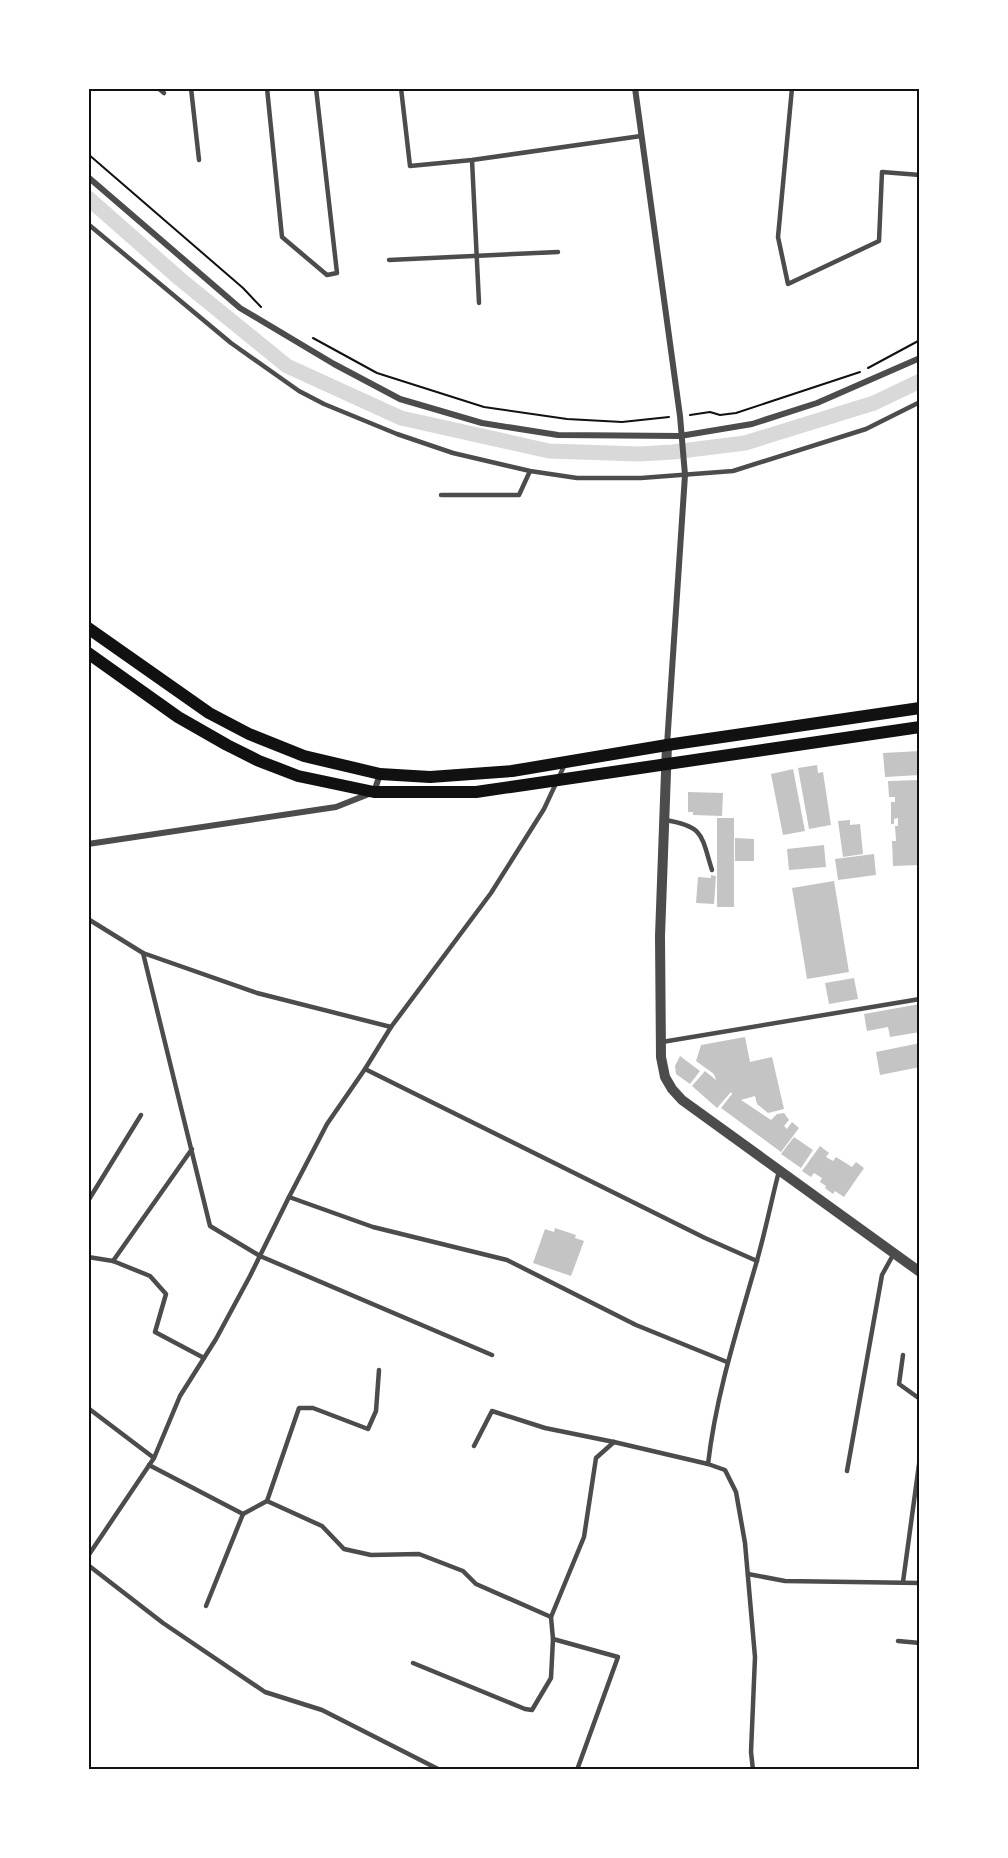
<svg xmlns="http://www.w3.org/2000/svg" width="1008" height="1858" font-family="'Sofia Sans Condensed',sans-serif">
<rect width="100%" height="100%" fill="#fff"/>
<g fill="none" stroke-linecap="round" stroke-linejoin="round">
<polyline stroke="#d9d9d9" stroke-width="15" points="88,198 180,279 287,366 401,418 549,451 639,454 673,452 745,443 874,403 920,381"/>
</g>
<g fill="#c4c4c4">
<polygon points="920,751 920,775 885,777 883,753"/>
<polygon points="817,765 818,773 823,772 831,825 809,829 798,768"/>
<polygon points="793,769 805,831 783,835 771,774"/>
<polygon points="920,780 920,865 893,866 892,841 896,841 895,826 898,826 898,818 894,819 894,824 891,824 891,802 895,802 895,797 889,797 888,781"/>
<polygon points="688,792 723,793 722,816 693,815 693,812 688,812"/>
<rect x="717" y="818" width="17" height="89"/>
<polygon points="850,820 850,825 860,824 863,854 843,857 838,821"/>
<polygon points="735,838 754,839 754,861 735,861"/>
<polygon points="824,845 826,867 789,870 787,849"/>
<polygon points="874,854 876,875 838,880 835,859"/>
<polygon points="711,875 716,876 714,904 696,903 698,877 711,878"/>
<polygon points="834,881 849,972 807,979 792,888"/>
<polygon points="854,978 858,999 829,1004 825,983"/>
<polygon points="920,1004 920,1032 890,1037 888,1027 867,1031 864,1014"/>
<polygon points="745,1037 750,1062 772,1057 784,1109 768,1113 757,1104 755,1096 741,1100 771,1120 777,1114 784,1113 789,1120 784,1126 787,1129 792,1122 799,1128 781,1152 721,1108 732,1094 731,1092 717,1108 692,1086 705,1071 716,1080 714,1074 696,1061 701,1045"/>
<polygon points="920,1043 920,1067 880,1075 876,1052"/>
<polygon points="680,1056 700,1071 690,1084 676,1074 675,1066"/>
<polygon points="794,1137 813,1150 801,1168 781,1154"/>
<polygon points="820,1146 829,1153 826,1157 833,1161 836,1157 852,1167 856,1162 864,1168 844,1197 835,1191 833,1194 825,1188 826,1186 820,1182 822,1178 814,1173 811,1177 802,1171"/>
<polygon points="555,1228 576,1235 575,1238 584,1241 571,1276 533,1263 545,1229 554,1232"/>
</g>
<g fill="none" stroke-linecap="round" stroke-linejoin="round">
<g stroke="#111" stroke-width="2">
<polyline points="88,154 243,288 261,307"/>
<polyline points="313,338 377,373 484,407 567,419 622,422 669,417"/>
<polyline points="868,368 920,340"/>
<polyline points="690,415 710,412 720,415 736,413 860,372"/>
</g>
<g stroke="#4c4c4c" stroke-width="4.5">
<polyline points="158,88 164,93"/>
<polyline points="191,88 199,160"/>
<polyline points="267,88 282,237 327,275 337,273 316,88"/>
<polyline points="401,88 410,166 472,160 641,136"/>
<polyline points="792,88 778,237 788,284 879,241 882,172 920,175"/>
<polyline points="472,160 479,303"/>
<polyline points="88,224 231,343 299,391 324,404 397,434 453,453 530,471 577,478 641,478 733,471 866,429 920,402"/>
<polyline points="389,260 558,252"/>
<polyline points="441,495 519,495 530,471"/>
<path d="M665,820C704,826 701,835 712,870"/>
<polyline points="88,919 143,953 257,993 391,1027"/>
<polyline points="143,953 210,1226 260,1256 492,1355"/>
<polyline points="662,1042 920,999"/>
<polyline points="365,1069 705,1238 757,1261"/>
<polyline points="289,1197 373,1227 507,1260 636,1325 727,1362"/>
<polyline points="88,1201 141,1115"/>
<polyline points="88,1257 113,1261 150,1276 166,1294 155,1332 204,1358"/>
<polyline points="113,1261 192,1149"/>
<polyline points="903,1355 899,1384 920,1399"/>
<polyline points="88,1408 154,1458"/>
<polyline points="474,1446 492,1411 545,1428 614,1442 708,1464"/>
<polyline points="149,1465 243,1514 267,1501 322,1526 344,1549 371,1555 419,1554 463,1571 476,1584 551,1617 584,1537 596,1458 614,1442"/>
<polyline points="847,1471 882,1275 893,1255"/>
<polyline points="267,1501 299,1408 313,1408 368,1429 376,1411 379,1370"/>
<polyline points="88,1556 154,1458 180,1396 216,1339 250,1276 289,1197 327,1124 365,1069 391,1027 491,893 544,809 565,764"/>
<polyline points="88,1565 163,1623 265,1692 322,1710 440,1770"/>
<polyline points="748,1574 785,1581 920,1583"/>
<polyline points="903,1582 920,1457"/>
<polyline points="206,1606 243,1514"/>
<polyline points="551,1617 553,1639 618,1657 577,1770"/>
<polyline points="898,1641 920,1643"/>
<polyline points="413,1663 525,1709 532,1710 551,1678 553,1639"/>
<path d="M753,1770L751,1752L755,1657L745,1543L736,1492L725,1470L708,1464C716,1395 737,1330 756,1264C765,1233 771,1202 779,1171"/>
</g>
<g stroke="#4c4c4c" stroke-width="6">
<polyline points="635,88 680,416 685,475 667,745"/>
<polyline points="88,177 240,308 334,364 400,399 482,423 558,435 680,436 752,424 817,403 920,358"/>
<polyline points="88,844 336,807 374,792 380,774"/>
</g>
<polyline stroke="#4c4c4c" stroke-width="10" points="667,745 660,936 661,1057 665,1077 672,1089 682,1100 920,1272"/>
<g stroke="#111" stroke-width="12">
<polyline points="88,628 209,713 249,734 304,756 380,774 430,777 512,771 667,745 920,708"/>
<polyline points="88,653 178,717 227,745 259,761 298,776 374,792 476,792 920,727"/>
</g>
</g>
<rect width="1008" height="1858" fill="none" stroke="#ffffff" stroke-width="180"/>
<rect x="90" y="90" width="828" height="1678" fill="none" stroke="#111" stroke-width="2"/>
</svg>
